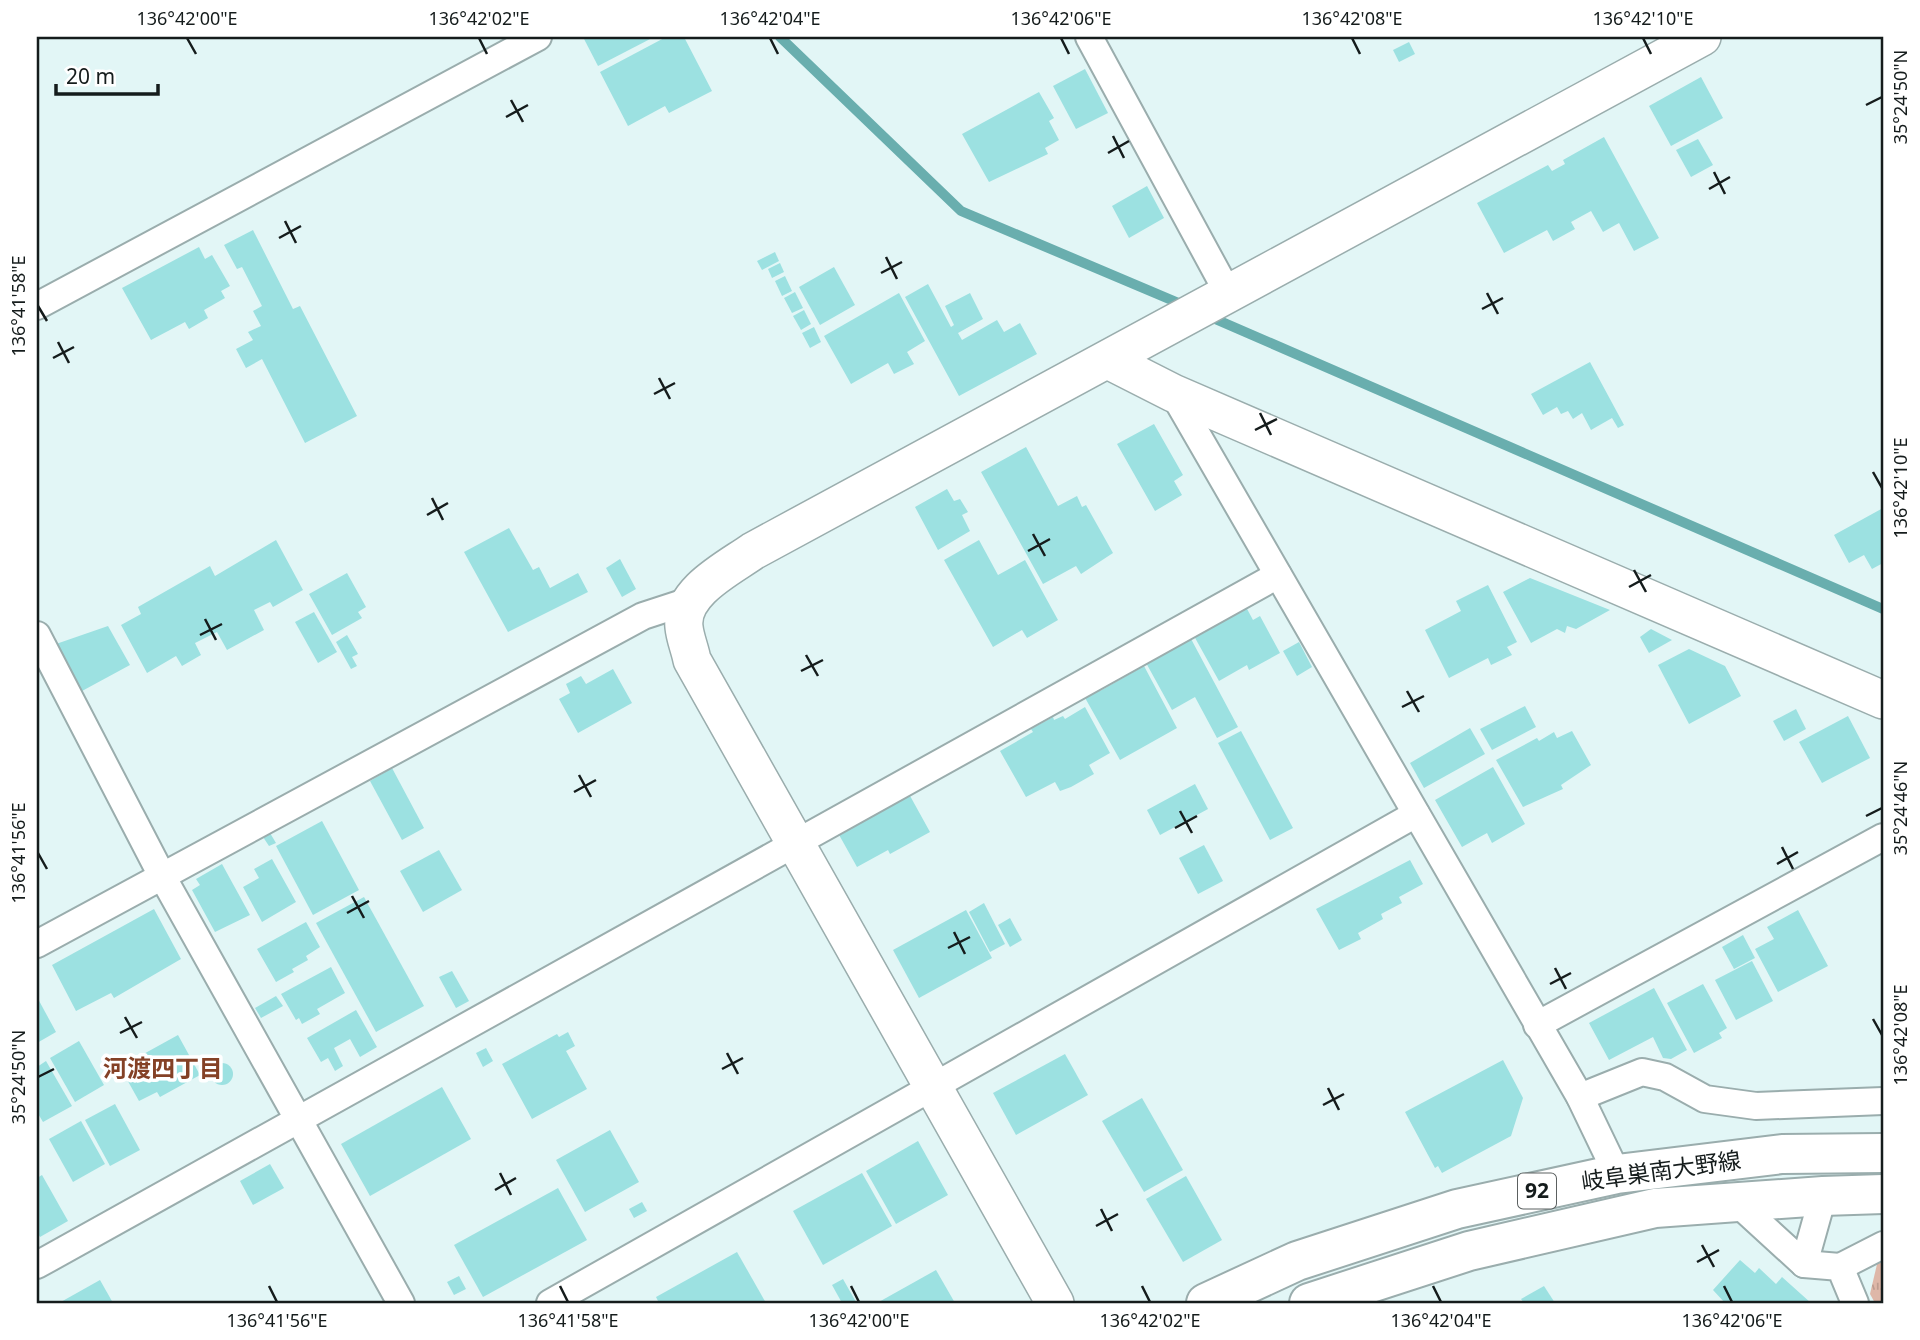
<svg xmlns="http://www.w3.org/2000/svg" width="1920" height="1340" font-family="'Noto Sans','Noto Sans JP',sans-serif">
<defs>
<pattern id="grass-tufts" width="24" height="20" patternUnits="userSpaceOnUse" patternTransform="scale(1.75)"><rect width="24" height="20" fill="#deb7a8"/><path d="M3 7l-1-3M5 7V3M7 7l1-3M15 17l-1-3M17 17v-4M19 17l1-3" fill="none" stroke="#be9d90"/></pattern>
</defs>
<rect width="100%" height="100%" fill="#e2f6f6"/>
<polygon fill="url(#grass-tufts)" points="1883,1258 1883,1303 1875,1303 1870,1294 1878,1260"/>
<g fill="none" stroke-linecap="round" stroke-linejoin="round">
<g stroke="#69aeae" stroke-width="10">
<polyline points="780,37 961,211 1188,307"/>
<polyline points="1206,315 1883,609"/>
</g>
</g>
<g fill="#9ce1e1">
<polygon points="583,37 654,37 598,66"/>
<polygon points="666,37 684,37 712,91 669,113 665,106 628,126 600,72"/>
<polygon points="1409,42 1415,54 1399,62 1393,50"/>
<polygon points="1085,69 1108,113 1076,129 1053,86"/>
<polygon points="1701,77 1723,118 1671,146 1649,106"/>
<polygon points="1039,92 1054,118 1049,121 1059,140 1045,148 1048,154 989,182 962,134"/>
<polygon points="1604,137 1659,238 1634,251 1619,223 1603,232 1591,211 1571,222 1575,229 1553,241 1547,230 1504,253 1477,203 1548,165 1552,171 1565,164 1563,160"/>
<polygon points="1698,139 1713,165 1691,177 1676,150"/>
<polygon points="1147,186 1164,218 1129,238 1112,206"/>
<polygon points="253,230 293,309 300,306 357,416 305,443 262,359 246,368 236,349 253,340 248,332 261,326 253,311 262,306 242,267 237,269 224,245"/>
<polygon points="199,247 205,259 212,255 230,286 221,291 225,298 204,310 208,318 189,329 185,322 151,340 122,288"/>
<polygon points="775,252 779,261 762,270 757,261"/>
<polygon points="780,263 784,272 772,278 768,269"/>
<polygon points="834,267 855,305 820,325 799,287"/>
<polygon points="785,276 792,291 782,296 775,281"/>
<polygon points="928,284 951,327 954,325 945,306 970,293 983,319 958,333 962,340 997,320 1004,332 1020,323 1037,354 959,396 905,297"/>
<polygon points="795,292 803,308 792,313 784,298"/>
<polygon points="899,293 925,341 907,352 914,364 894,374 888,363 851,384 824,336"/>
<polygon points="804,310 811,324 801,330 793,316"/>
<polygon points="814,327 821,342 810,348 802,333"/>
<polygon points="1590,362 1624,425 1618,428 1612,418 1591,430 1582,413 1573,419 1568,411 1561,414 1557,407 1543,415 1531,394"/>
<polygon points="1154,424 1183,475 1174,481 1182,495 1155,511 1117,444"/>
<polygon points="1026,447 1058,506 1077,496 1082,507 1086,505 1113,553 1081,574 1076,566 1043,584 981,472"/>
<polygon points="947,489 954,501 960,499 968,512 962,515 970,531 938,550 915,507"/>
<polygon points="1883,508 1883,563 1872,569 1864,555 1849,563 1834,535"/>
<polygon points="509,528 533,570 539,567 550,588 578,573 588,592 508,632 464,552"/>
<polygon points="276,540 303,590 273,607 270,602 254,610 264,630 227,650 217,632 195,643 201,655 182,666 176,656 147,673 121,625 141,614 138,607 210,566 215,576"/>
<polygon points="979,540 998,575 1025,560 1058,620 1027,638 1022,630 993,647 944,560"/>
<polygon points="620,559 636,589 622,597 606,568"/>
<polygon points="347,573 366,607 358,612 362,618 332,635 309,594"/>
<polygon points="1530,578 1610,610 1576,629 1567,626 1565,633 1557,629 1531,643 1503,592"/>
<polygon points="1488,585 1517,642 1507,647 1512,655 1491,665 1488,658 1449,678 1425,630 1461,611 1456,601"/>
<polygon points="1246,607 1253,620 1260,616 1280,653 1249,670 1247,665 1219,681 1194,636"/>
<polygon points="314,612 337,652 318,663 295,622"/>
<polygon points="108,626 130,665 82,691 56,644"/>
<polygon points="1651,629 1672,640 1649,653 1640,637"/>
<polygon points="347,635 358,654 352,657 357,666 351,669 336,642"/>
<polygon points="1190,637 1238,727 1217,738 1195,697 1172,710 1145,661"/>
<polygon points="1299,642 1312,667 1297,676 1283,651"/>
<polygon points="1689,649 1725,666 1741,696 1689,724 1658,665"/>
<polygon points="1144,666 1177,728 1120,760 1084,696 1098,688 1100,691"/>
<polygon points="613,669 632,703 578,733 559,699 570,693 566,684 581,676 586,684"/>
<polygon points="1525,706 1536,727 1492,750 1480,729"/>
<polygon points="1085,707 1110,753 1089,765 1094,774 1071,787 1060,791 1055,782 1026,797 1000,751 1033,732 1031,729 1053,717 1054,720 1063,716 1065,719"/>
<polygon points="1796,709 1806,729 1784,741 1773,721"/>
<polygon points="1848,716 1870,758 1822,783 1799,742"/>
<polygon points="1470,728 1485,754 1424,788 1410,763"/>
<polygon points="1241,731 1293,828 1270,840 1218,743"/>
<polygon points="1572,731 1591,765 1561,785 1563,789 1523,807 1496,760 1537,738 1539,741 1554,732 1557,738"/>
<polygon points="1493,767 1525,824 1492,843 1487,833 1462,847 1435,800"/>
<polygon points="392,768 424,828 402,840 370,781"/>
<polygon points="1195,784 1208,809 1160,835 1147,810"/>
<polygon points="909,794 930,832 890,854 888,850 857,867 838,833"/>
<polygon points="322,821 359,890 313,915 276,846"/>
<polygon points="270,833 276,843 269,846 263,837"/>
<polygon points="1204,845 1223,881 1198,894 1179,858"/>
<polygon points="439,850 462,890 423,912 400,871"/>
<polygon points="272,859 296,902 262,922 243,887 259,878 254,869"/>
<polygon points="1410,860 1423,884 1399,897 1402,903 1381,914 1383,919 1358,933 1361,939 1339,950 1316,909"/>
<polygon points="222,864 250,915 215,932 192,890 200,885 196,879"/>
<polygon points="364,897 424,1006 376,1032 316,923"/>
<polygon points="984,903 1005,944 990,952 969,912"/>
<polygon points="154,909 181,959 114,998 111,993 76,1011 52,965"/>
<polygon points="966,910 992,958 919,998 893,950"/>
<polygon points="1798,910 1828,966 1778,992 1755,949 1774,939 1767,927"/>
<polygon points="1010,918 1022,940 1010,947 998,925"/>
<polygon points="306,922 320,947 306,956 308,960 292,969 294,972 276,982 257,949"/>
<polygon points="1743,935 1755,958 1734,969 1722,947"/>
<polygon points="1752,961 1773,1001 1736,1020 1715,980"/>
<polygon points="331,967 345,993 317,1009 320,1014 302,1024 299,1018 296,1020 281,994"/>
<polygon points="452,971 469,1001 456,1008 439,977"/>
<polygon points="1703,984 1727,1028 1719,1033 1722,1038 1694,1053 1667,1003"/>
<polygon points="1654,988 1687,1050 1671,1059 1663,1058 1653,1037 1609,1060 1589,1023"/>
<polygon points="276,996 283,1006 261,1018 255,1008"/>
<polygon points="37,997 56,1032 37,1043"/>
<polygon points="356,1010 377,1047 360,1057 350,1039 334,1048 343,1066 335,1071 328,1058 321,1062 307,1038"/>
<polygon points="568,1032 575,1046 566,1051 587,1089 532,1119 502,1064 557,1034 559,1037"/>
<polygon points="178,1035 200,1075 160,1097 157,1092 139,1101 120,1067"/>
<polygon points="79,1041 104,1085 75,1102 50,1058"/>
<polygon points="486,1048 493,1061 483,1067 476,1053"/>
<polygon points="1065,1054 1088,1095 1016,1135 993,1093"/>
<polygon points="1503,1060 1523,1098 1511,1136 1442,1173 1438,1166 1435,1168 1405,1112"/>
<polygon points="46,1061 72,1106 43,1122 37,1112 37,1067"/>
<circle cx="222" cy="1074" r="11"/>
<polygon points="442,1087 471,1139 370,1196 341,1144"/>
<polygon points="1142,1098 1183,1170 1144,1192 1102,1121"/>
<polygon points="115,1104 140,1150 110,1166 85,1120"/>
<polygon points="81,1121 105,1164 73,1182 49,1139"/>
<polygon points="610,1130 639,1182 585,1212 556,1160"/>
<polygon points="918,1141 948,1195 896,1224 866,1171"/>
<polygon points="270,1164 284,1188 253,1205 240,1181"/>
<polygon points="862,1173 892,1226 823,1265 793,1211"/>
<polygon points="42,1175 68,1221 40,1237 37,1232 37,1178"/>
<polygon points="1186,1176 1222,1240 1183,1262 1146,1199"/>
<polygon points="558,1188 587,1240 483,1297 454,1245"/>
<polygon points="642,1202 647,1211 634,1218 629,1209"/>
<polygon points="737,1252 766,1303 659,1303 656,1297"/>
<polygon points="1740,1260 1755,1273 1759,1268 1776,1284 1782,1277 1811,1303 1725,1303 1713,1290"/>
<polygon points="936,1270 955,1303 877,1303"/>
<polygon points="459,1276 466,1289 454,1295 447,1282"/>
<polygon points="843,1279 856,1302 855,1303 842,1303 832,1285"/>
<polygon points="100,1280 113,1303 59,1303"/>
<polygon points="1544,1286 1555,1303 1524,1303 1521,1299"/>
</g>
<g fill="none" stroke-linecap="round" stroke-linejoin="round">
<g stroke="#9aadad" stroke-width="30">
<g id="street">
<polyline points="1089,37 1228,293"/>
<polyline points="37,306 538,37"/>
<polyline points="1173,393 1580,1097 1617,1174"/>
<polyline points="37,635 161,874 401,1303"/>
<polyline points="37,944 643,616 692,600"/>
<polyline points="1537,1025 1883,837"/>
<polyline points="1580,1097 1642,1072 1665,1077 1705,1099 1756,1106 1883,1101"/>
<polyline points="1735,1201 1804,1264 1840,1267 1855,1303"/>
<polyline points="1804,1264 1823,1196"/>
<polyline points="37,1265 1278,575"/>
<polyline points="1840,1267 1883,1245"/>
<polyline points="550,1303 1416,814"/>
</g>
</g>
<g stroke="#9aadad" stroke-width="40">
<g id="secondary">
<polyline points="1108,360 1173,393 1883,700"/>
<path d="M1055,1303L692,660C690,649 685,638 684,627C680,592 729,568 753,551L1702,37"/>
</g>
</g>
<g stroke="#9aadad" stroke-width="42">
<g id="primary">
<polyline points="1206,1303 1297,1261 1457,1209 1617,1174 1782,1154 1883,1153"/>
<polyline points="1309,1303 1469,1251 1655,1208 1823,1196 1883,1194"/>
</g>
</g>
<use href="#street" stroke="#fff" stroke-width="26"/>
<use href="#secondary" stroke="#fff" stroke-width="37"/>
<use href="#primary" stroke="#fff" stroke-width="38"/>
</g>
<path fill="none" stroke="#151c1c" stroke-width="2.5" d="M187,38L196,54M479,38L487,54M770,38L778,54M1061,38L1069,54M1352,38L1360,54M1643,38L1651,54M511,100L523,122M1866,105L1882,97M506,117L528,105M1113,136L1124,158M1108,153L1129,141M1714,172L1725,194M1709,189L1730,177M285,221L296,243M279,238L301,226M886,257L897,279M881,273L902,262M1487,293L1498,314M38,306L47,321M1482,309L1503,298M58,342L69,363M53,358L74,347M659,378L670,399M654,394L675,383M1260,413L1271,435M1255,430L1277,419M1873,472L1882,488M432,498L443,520M427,515L448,503M1033,534L1045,556M1028,551L1050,539M1634,570L1646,592M1629,587L1651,575M205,619L216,640M200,635L222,624M806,655L818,676M801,671L823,660M1407,691L1419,712M1402,707L1424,696M579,775L591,797M574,792L596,780M1180,811L1192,833M1866,816L1882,808M1175,828L1197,816M1782,847L1793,869M38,853L47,869M1777,864L1798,852M352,896L364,918M347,913L369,901M954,932L965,954M948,948L970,937M1555,968L1566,989M1550,984L1571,973M125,1017L137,1038M1873,1019L1882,1035M120,1033L142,1022M727,1053L738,1074M722,1069L743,1058M38,1077L54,1069M1328,1088L1339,1110M1323,1105L1344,1094M500,1173L511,1195M495,1190L516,1178M1101,1209L1112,1231M1096,1226L1118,1214M1702,1245L1714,1267M1697,1262L1719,1250M269,1286L277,1302M560,1286L568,1302M851,1286L859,1302M1142,1286L1150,1302M1433,1286L1441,1302M1724,1286L1732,1302"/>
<g text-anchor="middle" stroke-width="7" stroke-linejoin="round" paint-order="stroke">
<rect fill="#fff" stroke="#5b6060" stroke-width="2" x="1518" y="1173.5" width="38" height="35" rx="5"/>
<g font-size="21" font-weight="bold" fill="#151c1c">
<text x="1537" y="1198">92</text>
</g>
<g font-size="23" fill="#151c1c" stroke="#fff">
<text transform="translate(1661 1171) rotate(-8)" y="8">岐阜巣南大野線</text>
</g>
<g font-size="24" font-weight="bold" fill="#844126" stroke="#fff">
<text x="163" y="1077">河渡四丁目</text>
</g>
</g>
<rect width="1920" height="1340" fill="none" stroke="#ffffff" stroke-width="77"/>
<path d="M56 84v10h102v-10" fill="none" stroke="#151c1c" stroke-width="3.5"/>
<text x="66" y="84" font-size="21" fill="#151c1c" stroke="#ffffff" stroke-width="5" paint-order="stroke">20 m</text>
<rect x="38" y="38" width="1844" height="1264" fill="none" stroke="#151c1c" stroke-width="2.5"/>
<g font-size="18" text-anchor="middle" fill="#151c1c">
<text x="187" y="25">136°42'00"E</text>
<text x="479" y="25">136°42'02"E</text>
<text x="770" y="25">136°42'04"E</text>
<text x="1061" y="25">136°42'06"E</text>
<text x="1352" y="25">136°42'08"E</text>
<text x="1643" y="25">136°42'10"E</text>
<text transform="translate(1901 97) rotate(-90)" y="6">35°24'50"N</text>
<text transform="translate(19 306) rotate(-90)" y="6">136°41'58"E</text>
<text transform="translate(1901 488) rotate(-90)" y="6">136°42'10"E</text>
<text transform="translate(1901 808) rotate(-90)" y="6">35°24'46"N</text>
<text transform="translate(19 853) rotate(-90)" y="6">136°41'56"E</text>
<text transform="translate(1901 1035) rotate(-90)" y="6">136°42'08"E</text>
<text transform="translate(19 1077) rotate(-90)" y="6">35°24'50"N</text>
<text x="277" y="1327">136°41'56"E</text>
<text x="568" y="1327">136°41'58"E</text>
<text x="859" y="1327">136°42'00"E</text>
<text x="1150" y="1327">136°42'02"E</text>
<text x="1441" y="1327">136°42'04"E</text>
<text x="1732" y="1327">136°42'06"E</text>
</g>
</svg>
